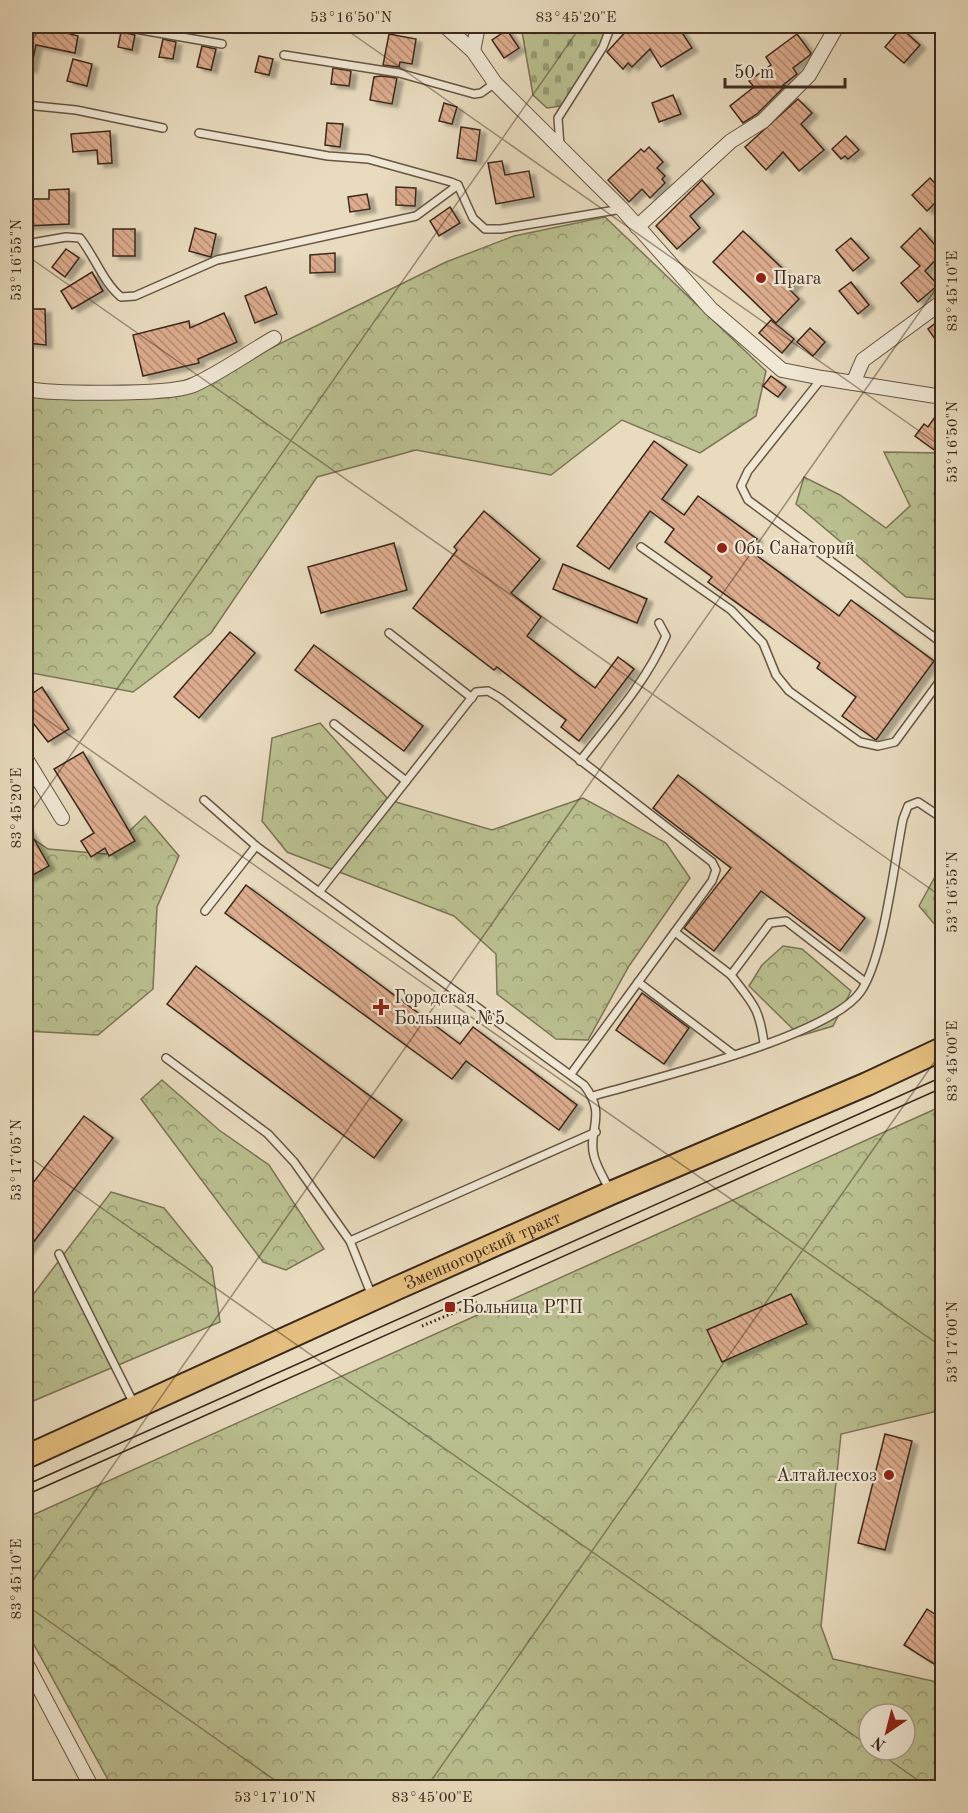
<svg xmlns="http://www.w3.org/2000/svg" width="968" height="1813" font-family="'Old Standard TT',serif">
<defs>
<pattern id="forest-crowns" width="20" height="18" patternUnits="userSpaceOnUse" patternTransform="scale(1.5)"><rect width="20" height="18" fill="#babf8f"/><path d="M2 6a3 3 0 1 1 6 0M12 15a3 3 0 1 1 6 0" fill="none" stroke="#989b74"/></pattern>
<pattern id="cemetery-stones" width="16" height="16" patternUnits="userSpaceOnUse" patternTransform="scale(1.5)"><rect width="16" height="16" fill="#babf8f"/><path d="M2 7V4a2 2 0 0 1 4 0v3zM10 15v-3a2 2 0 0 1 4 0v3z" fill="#989b74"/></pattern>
<pattern id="building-back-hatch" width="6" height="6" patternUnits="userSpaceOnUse" patternTransform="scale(1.5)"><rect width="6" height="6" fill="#ddac8e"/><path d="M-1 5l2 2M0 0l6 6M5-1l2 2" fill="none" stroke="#b48c73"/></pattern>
<filter id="shadow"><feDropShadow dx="6" dy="3.5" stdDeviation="1.5" flood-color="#0004"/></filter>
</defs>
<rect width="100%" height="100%" fill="#e8dbbe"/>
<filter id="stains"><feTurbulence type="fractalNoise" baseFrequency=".00333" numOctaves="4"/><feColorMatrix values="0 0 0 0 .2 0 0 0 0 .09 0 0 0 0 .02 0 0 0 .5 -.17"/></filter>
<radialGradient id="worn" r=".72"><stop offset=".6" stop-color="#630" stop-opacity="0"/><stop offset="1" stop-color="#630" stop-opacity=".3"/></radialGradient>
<g fill="url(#forest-crowns)" stroke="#7b7456" stroke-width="1.5" fill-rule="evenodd">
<polygon points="605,217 766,371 756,416 700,453 622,420 551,475 416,450 317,477 211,633 133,692 26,672 26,388 166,387 261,353 446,262 514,236"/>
<polygon points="884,452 942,453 942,600 906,597 796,504 804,477 840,495 886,528 910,506"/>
<polygon points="320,723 389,800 492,830 583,798 666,843 690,878 629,966 588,1040 556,1039 497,994 496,954 454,916 287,852 262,821 272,738"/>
<polygon points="145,816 179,856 157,907 153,989 98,1035 26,1031 26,834 48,849 106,854"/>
<polygon points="942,864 942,933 919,906"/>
<polygon points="783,946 802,949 851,991 833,1026 800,1036 749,986 762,965"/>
<polygon points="162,1080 219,1130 269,1165 324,1249 286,1270 263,1262 141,1099"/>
<path d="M942,1106V1410L841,1434L821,1626L833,1659L942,1683V1787H112L26,1630V1518ZM869,1714H905V1750H869Z"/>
<polygon points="111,1192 164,1208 212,1267 220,1322 26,1404 26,1304"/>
</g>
<polygon fill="url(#cemetery-stones)" stroke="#7b7456" stroke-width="1.5" points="521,26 607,26 600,45 561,106 547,108 533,95"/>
<g fill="url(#building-back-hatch)" stroke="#3c291c" stroke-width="1.5" filter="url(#shadow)">
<polygon points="26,26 40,26 78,36 75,53 36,45 31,69 26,69"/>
<polygon points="631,26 678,26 692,48 661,67 650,49 632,67 628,63 623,69 607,52"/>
<polygon points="901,28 920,45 904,63 885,47"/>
<polygon points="507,30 519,48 504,58 492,40"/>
<polygon points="121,32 135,35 132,50 118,47"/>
<polygon points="389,34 416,39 412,64 400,62 399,67 383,65"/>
<polygon points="797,34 811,53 810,55 793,68 797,74 783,85 785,86 757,114 743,123 730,106 754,87 749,81 771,65 766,57"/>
<polygon points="163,39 176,42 173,59 159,57"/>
<polygon points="202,46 216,49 211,70 197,67"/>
<polygon points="259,56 273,59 269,75 255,72"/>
<polygon points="73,59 92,64 87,86 67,81"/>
<polygon points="333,68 351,71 349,86 331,84"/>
<polygon points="381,76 397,78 392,104 370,100 374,77"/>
<polygon points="673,95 681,114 659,122 652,103"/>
<polygon points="798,99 812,113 801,124 824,150 799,171 783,152 766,170 745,147"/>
<polygon points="444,103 457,107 452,124 439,121"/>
<polygon points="327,123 343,124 340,147 325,145"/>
<polygon points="461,127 480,130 476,161 457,158"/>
<polygon points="110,131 112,163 98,164 97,150 73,152 71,134"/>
<polygon points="846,136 859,150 848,159 845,156 841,159 832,149"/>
<polygon points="649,147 663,162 657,168 665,176 662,179 665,183 650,198 642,189 629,202 608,180 641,149 644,152"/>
<polygon points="502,161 505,175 529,171 534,197 496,204 488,163"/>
<polygon points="930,178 942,191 942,196 927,211 912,195"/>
<polygon points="702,180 714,194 690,216 700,228 677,249 656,226"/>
<polygon points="396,187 416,188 415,206 396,205"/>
<polygon points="69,189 69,224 26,226 26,199 49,199 49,190"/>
<polygon points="367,194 370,209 350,212 348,197"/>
<polygon points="450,207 460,223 439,236 430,221"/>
<polygon points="195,228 216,234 211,257 189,251"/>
<polygon points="920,228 942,253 925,271 938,285 918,302 901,283 920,266 901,247"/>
<rect x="113" y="229" width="22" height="27"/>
<polygon points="743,231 797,282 790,290 799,299 776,323 713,262"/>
<polygon points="851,238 869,258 853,271 836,250"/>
<polygon points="66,249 79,258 65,277 52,267"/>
<polygon points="335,253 335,272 310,273 310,255"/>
<polygon points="92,272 103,291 72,309 61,291"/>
<polygon points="851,282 869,305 858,314 839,291"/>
<polygon points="266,287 277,314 255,323 245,296"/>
<polygon points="26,309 45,309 46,345 27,343"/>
<polygon points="224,313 237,342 198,359 199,363 143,376 133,335 189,321 190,328"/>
<polygon points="942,318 942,349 928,329"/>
<polygon points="771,320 794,339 782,353 759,333"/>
<polygon points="810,328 825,342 813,356 797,342"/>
<polygon points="771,376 786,387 778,397 763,386"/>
<polygon points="942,407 942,444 937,452 915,436 924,424 928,427"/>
<polygon points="654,441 687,465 662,499 684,515 698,496 757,539 749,550 839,616 851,600 934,661 876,740 842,716 856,697 817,668 820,663 708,582 712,577 665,542 674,529 650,511 609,569 577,546"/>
<polygon points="484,511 540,559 511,593 541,617 527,636 595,688 618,657 634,669 579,741 561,727 566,720 497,667 494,670 413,608 457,550 454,547"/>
<polygon points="394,543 407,590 321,613 308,567"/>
<polygon points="563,564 647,599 637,623 553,589"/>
<polygon points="230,632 255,653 199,718 174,697"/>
<polygon points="314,645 423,726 404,751 295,670"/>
<polygon points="42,687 69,729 48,742 26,714 26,698"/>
<polygon points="83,752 135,841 109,856 105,848 91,857 81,841 94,833 54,769"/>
<polygon points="678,775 865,918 840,951 761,891 714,951 684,928 731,868 653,808"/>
<polygon points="26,825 49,866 26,879"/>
<polygon points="246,885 460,1044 473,1027 577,1105 559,1130 466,1061 452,1079 225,913"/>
<polygon points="196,966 402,1120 374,1158 167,1004"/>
<polygon points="642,993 689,1028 664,1064 616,1030"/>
<polygon points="84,1116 113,1138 26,1252 26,1192"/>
<polygon points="791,1294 807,1324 722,1362 707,1330"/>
<polygon points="885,1434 912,1441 885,1550 858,1543"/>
<polygon points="927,1609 942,1619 942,1650 934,1664 904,1645"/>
</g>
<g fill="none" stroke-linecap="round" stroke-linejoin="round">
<g stroke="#675644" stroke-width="10">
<g id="service">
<polyline points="118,26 222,44"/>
<polyline points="284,55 399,73 474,94 481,93 495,83"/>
<polyline points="26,105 76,110 163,128"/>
<polyline points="199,133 328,156 368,159 451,182 458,185 473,218 485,229 501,229 622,209"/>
<polyline points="560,146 558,118 603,47 611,26"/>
<path d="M26,244L66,237L80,238C95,257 103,282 121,297L135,296L217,260L416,216L458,185"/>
<polyline points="822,378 748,471 741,486 748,500 942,643"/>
<polyline points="641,547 731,610 763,643 776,675 789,691 860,742 878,746 895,742 942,678"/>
<polyline points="389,633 472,698"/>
<polyline points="334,724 406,781"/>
<path d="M580,761C611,721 646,682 666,636L659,623"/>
<path d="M204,800L256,846L584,1085C608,1116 587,1130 594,1156C597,1168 605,1180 610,1191"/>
<polyline points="319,892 476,692 488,691 500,698 712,862 716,870 712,881 571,1074"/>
<polyline points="205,911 256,846"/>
<polyline points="675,932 731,975"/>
<polyline points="638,982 734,1055"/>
<path d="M764,1043C759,1007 753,1004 731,975L770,923L786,921L865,982"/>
<polyline points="166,1058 268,1134 294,1162 350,1241 596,1132"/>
<path d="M593,1096C651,1079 830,1037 861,991C884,957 894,863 903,819L908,806L918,802L942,818"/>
<polyline points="350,1241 372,1296"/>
<polyline points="59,1254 134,1404"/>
</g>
</g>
<g stroke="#675644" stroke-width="16">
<g id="minor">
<polyline points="445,26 473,51 495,83 622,209 711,309 782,370 822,378 942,397"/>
<polyline points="473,51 478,26"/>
<polyline points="637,227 731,141 763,121 809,75 837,26"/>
<polyline points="853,383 863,360 942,302"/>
<path d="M26,389C54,394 165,395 191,386C214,377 251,351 274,338"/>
<polyline points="26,759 62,818"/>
<polyline points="26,1663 92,1788"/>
</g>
</g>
<g stroke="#3c291c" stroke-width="26">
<g id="trunk">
<path id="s1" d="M26,1457L397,1288L611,1193L867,1084L942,1049"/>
</g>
</g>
<polyline stroke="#3c291c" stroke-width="3" stroke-dasharray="1.5 3" stroke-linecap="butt" points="422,1326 479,1302"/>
<use href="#service" stroke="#f0e8d5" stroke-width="7"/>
<use href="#minor" stroke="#f0e8d5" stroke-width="14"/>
<use href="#trunk" stroke="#e4be7f" stroke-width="22"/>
<g stroke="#3c291c" stroke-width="1.5">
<polyline points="26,1485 942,1077"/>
<polyline points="26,1495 942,1088"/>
</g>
</g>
<path fill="none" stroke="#3c291c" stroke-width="1.5" stroke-opacity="0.45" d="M341,26L942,447M26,49L42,26M26,255L942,897M26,705L942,1347M26,819L581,26M26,1155L869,1746M26,1590L942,280M26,1605L286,1788M875,1750L929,1788M426,1788L942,1051"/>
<g fill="#8f2418" stroke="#f0e8d5" stroke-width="2">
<circle cx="761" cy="278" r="6"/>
<circle cx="722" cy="548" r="6"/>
<path d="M378 998h6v6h6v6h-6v6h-6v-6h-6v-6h6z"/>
<rect x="444" y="1301" width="12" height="12" rx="3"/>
<circle cx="889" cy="1475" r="6"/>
</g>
<g text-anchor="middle" stroke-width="4.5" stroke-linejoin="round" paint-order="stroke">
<g font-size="18" fill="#3c291c" stroke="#f0e8d5" text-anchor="start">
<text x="773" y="284">Прага</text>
<text x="734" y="554">Обь Санаторий</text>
<text x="394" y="1003">Городская<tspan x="394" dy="21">Больница №5</tspan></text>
<text x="462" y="1313">Больница РТП</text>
<text x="877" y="1481" text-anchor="end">Алтайлесхоз</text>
</g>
<g font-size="18" fill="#3c291c" stroke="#f0e8d5">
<text dy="6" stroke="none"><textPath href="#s1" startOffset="501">Змеиногорский тракт</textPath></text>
</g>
</g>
<rect width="968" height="1813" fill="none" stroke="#e8dbbe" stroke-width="66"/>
<g transform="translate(887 1732) rotate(215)"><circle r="28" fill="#f0e8d5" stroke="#a89c8b" stroke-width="1.5"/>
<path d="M0-4.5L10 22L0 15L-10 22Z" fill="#8f2418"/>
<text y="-9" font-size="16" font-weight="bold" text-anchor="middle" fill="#3c291c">N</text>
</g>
<path d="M725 78v9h120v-9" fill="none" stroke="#3c291c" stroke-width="3"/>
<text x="734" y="78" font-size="18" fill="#3c291c" stroke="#f0e8d5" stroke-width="4.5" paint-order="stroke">50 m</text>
<rect x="33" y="33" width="902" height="1747" fill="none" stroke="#3c291c" stroke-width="2"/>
<g font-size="15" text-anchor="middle" fill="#3c291c">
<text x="351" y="22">53°16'50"N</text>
<text x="576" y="22">83°45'20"E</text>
<text transform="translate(16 260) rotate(-90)" y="5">53°16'55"N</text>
<text transform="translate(952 291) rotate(-90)" y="5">83°45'10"E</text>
<text transform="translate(952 442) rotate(-90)" y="5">53°16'50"N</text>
<text transform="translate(16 808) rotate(-90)" y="5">83°45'20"E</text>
<text transform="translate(952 892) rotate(-90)" y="5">53°16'55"N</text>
<text transform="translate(952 1061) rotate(-90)" y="5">83°45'00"E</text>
<text transform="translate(16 1160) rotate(-90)" y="5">53°17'05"N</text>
<text transform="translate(952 1342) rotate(-90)" y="5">53°17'00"N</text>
<text transform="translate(16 1579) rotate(-90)" y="5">83°45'10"E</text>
<text x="275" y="1802">53°17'10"N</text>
<text x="432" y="1802">83°45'00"E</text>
</g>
<rect width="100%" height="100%" filter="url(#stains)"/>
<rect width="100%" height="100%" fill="url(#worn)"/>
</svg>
